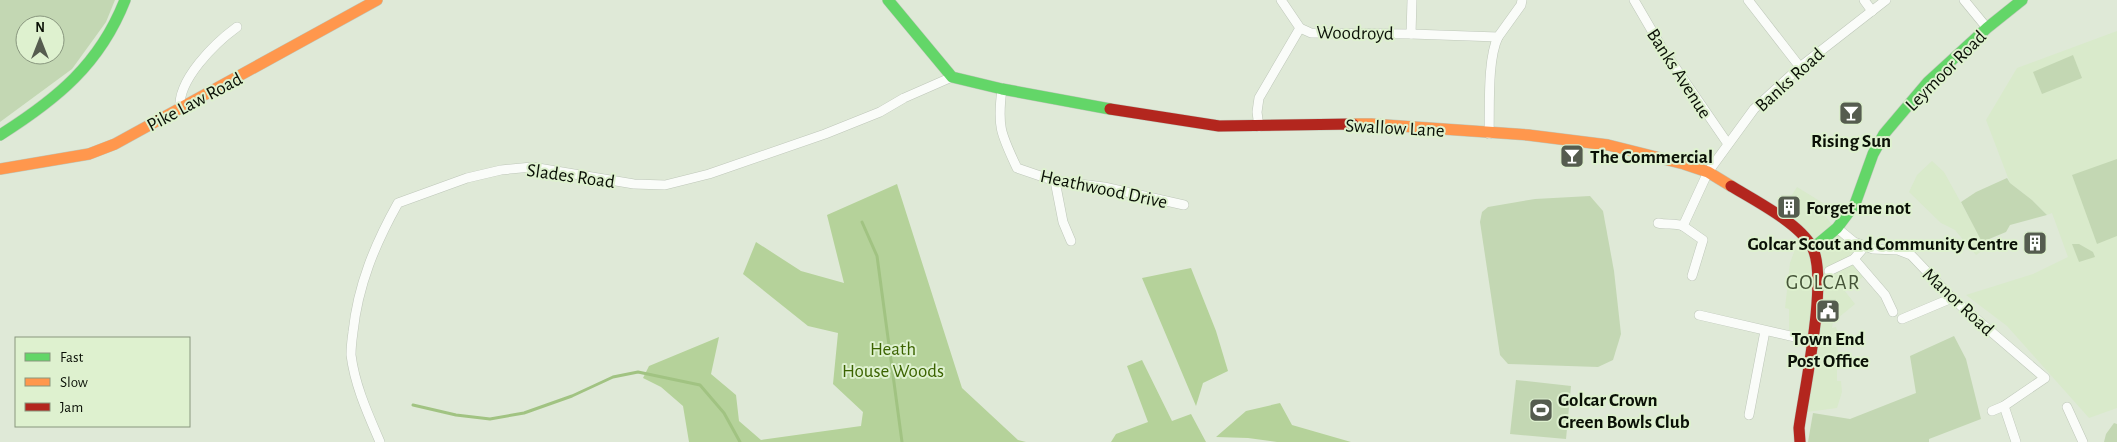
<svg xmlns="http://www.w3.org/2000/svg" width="2117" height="442" font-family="'Alegreya Sans',sans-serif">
<rect width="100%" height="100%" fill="#dfe9d7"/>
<g fill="#d9eacb">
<polygon points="2117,31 2117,408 2089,418 2007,326 1966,295 2033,274 2068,257 2052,213 2047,215 2032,200 2010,183 1986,120 2017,68"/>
<polygon points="1932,161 1944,172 1986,248 1976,255 1955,230 1941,223 1909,192 1917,175"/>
<polygon points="1797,187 1823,203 1818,213 1826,217 1854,252 1863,277 1844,290 1855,304 1833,322 1832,328 1836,327 1841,344 1837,346 1840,362 1837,363 1837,381 1841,381 1842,392 1837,408 1799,413 1809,335 1789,330 1789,309 1785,308 1790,263 1798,241 1782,210"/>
</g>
<g fill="#c3d7b3" fill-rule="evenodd">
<path d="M0,0H115L106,22L72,69L0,122ZM25,25H55V55H25Z"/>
<polygon points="2073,55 2082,78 2042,94 2033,72"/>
<polygon points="2117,159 2117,236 2097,244 2072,175"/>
<polygon points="2007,178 2010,183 2032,200 2047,215 2010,225 2006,232 1982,242 1961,202 1976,192"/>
<polygon points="1590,196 1603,211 1614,271 1621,334 1613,360 1598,367 1508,364 1500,355 1480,222 1482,212 1488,207 1535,199"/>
<polygon points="2072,244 2079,244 2093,252 2095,257 2079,262"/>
<polygon points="1954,336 1966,359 1981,419 1929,439 1929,442 1808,442 1813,413 1850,419 1916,393 1910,356"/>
<polygon points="1516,380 1571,386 1566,439 1510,434"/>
<polygon points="2114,423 2117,424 2117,442 2104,442 2106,434"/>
</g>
<g fill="#b5d29a">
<polygon points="897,184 962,388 1018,440 1026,442 689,442 683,406 661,387 643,378 649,366 719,337 711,374 736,395 739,421 761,440 861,426 863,412 833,384 838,333 808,326 743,274 756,242 801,271 844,283 827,215"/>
<polygon points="1191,268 1216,331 1228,371 1203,383 1196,406 1142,278"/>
<polygon points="1142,360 1172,421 1191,414 1206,442 1111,442 1116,434 1148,422 1127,366"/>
<polygon points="1280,403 1292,425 1351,442 1277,442 1248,438 1216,437 1246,411"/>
</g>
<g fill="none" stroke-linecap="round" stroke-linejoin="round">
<g stroke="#a1c382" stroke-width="3">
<polyline points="862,222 877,256 902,442"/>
<polyline points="413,405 456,415 490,419 524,413 572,396 613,377 638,372 700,385 724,413 740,442"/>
</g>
<g stroke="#bec7b9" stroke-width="10">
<g id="street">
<polyline points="1634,0 1662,48 1728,144"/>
<polyline points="1748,0 1800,67"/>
<polyline points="1864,0 1872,11"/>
<polyline points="1964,0 1987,28"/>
<polyline points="1300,28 1311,33 1411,34 1498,37 1521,5 1522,0"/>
<polyline points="1411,34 1412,0"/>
<path d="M1002,89C997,127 1001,134 1017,168L1055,181L1104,187L1184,205"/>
<path d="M180,109C177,80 215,43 237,27"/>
<polyline points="1259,127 1257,112 1259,98 1300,28 1281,0"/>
<path d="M1489,134C1490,107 1487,60 1498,37"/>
<polyline points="1055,181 1063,222 1071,241"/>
<path d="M1658,223C1667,225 1675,223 1683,226L1708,172L1754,109L1800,67L1886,0"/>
<polyline points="1683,226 1703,240 1692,276"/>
<polyline points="1837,228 1854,242 1873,249 1898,250 1911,255 1952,298 2045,378 2004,406 1992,411"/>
<polyline points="1854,259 1885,295 1893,312"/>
<polyline points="1829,271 1854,259 1865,246"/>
<polyline points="1699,315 1812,341"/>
<polyline points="1902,319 1952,298"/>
<polyline points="2004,406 2016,442"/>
<polyline points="2067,407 2083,442"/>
<polyline points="1749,415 1765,331"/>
<path d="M380,442C368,414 355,386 351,355C351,348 352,339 353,332C358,285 375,244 398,203L467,178L501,170L532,167L634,184L665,185L709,174L825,134L880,112L904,98L952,77"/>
</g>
</g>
<g stroke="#bec7b9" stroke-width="12">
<g id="fast">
<polyline points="888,0 952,77 1002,89 1110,109"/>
<path d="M0,135C57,99 100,64 125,0"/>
<polyline points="1813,248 1837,228 1855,204 1873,154 1884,134 1928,82 1987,28 2022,0"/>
</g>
</g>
<g stroke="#bec7b9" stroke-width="12">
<g id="slow">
<polyline points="1353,124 1371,124 1528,135 1608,145 1684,164 1708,172 1731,186"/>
<polyline points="0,169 89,154 115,144 377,0"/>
</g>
</g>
<g stroke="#bec7b9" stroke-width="12">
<g id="jam">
<polyline points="1110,109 1219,126 1353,124"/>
<path d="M1731,186C1754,200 1799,223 1812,247C1829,277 1804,391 1799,428L1800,442"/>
</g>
</g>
<use href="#street" stroke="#fafcf9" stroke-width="9"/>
<use href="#fast" stroke="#63d668" stroke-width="11"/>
<use href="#slow" stroke="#ff974d" stroke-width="11"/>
<use href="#jam" stroke="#b3261e" stroke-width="11"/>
</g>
<defs>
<g id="bar-square" transform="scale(1.25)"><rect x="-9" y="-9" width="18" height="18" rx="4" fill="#555c4f" stroke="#def1cf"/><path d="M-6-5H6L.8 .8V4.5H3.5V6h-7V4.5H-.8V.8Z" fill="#fff"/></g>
<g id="building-square" transform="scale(1.25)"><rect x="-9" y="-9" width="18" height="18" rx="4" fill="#555c4f" stroke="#def1cf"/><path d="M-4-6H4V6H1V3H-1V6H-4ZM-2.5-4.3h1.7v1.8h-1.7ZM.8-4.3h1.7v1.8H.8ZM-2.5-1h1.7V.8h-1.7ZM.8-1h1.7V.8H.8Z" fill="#fff"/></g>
<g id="civic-square" transform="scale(1.25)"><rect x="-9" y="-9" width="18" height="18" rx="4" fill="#555c4f" stroke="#def1cf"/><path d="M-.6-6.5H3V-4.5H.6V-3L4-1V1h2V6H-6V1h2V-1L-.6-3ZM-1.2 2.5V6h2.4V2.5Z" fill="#fff"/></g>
<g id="stadium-square" transform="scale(1.25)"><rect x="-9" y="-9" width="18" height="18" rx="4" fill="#555c4f" stroke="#def1cf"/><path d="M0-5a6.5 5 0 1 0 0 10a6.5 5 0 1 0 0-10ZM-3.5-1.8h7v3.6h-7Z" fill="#fff"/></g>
</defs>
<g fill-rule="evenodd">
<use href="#bar-square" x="1851" y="113"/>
<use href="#bar-square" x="1572" y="156"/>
<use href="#building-square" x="1789" y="207"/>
<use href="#building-square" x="2035" y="243"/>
<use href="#civic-square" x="1828" y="311"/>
<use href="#stadium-square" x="1541" y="410"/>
</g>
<g text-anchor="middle" stroke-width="4" stroke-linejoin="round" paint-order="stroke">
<g font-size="19" fill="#0a1006" stroke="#def1cf">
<text transform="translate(1355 32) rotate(1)" y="7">Woodroyd</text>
<text transform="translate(1945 70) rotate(-45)" y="7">Leymoor Road</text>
<text transform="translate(1680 73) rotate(57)" y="7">Banks Avenue</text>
<text transform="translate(1789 79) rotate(-42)" y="7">Banks Road</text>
<text transform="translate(194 101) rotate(-28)" y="7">Pike Law Road</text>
<text transform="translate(1395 127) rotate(3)" y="7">Swallow Lane</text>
<text transform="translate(571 175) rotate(8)" y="7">Slades Road</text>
<text transform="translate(1104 188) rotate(12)" y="7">Heathwood Drive</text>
<text transform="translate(1959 301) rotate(43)" y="7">Manor Road</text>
</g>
<g font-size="19" font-weight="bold" fill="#0a1006" stroke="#def1cf" text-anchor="start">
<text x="1851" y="147" text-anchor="middle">Rising Sun</text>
<text x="1590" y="163">The Commercial</text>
<text x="1806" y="214">Forget me not</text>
<text x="2018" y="250" text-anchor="end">Golcar Scout and Community Centre</text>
<text x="1828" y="345" text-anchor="middle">Town End<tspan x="1828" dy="22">Post Office</tspan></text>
<text x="1558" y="406">Golcar Crown<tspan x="1558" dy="22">Green Bowls Club</tspan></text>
</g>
<g font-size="19" fill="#3b6300" stroke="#def1cf">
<text x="893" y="355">Heath<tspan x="893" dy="22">House Woods</tspan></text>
</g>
<g font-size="21" letter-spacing="1" fill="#455438" stroke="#def1cf">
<text x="1823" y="289">GOLCAR</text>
</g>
</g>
<rect x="15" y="337" width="175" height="90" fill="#def1cf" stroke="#89977f"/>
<rect x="25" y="353" width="25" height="8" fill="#63d668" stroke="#89977f"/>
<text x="60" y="362" font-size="15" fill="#0a1006">Fast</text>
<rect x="25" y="378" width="25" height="8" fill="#ff974d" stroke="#89977f"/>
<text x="60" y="387" font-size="15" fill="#0a1006">Slow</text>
<rect x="25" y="403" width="25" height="8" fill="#b3261e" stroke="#89977f"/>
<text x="60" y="412" font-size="15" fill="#0a1006">Jam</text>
<g transform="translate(40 40)"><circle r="24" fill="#def1cf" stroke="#89977f"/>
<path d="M0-4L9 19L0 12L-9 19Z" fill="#555c4f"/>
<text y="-8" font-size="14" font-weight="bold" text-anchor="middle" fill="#0a1006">N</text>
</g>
</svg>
